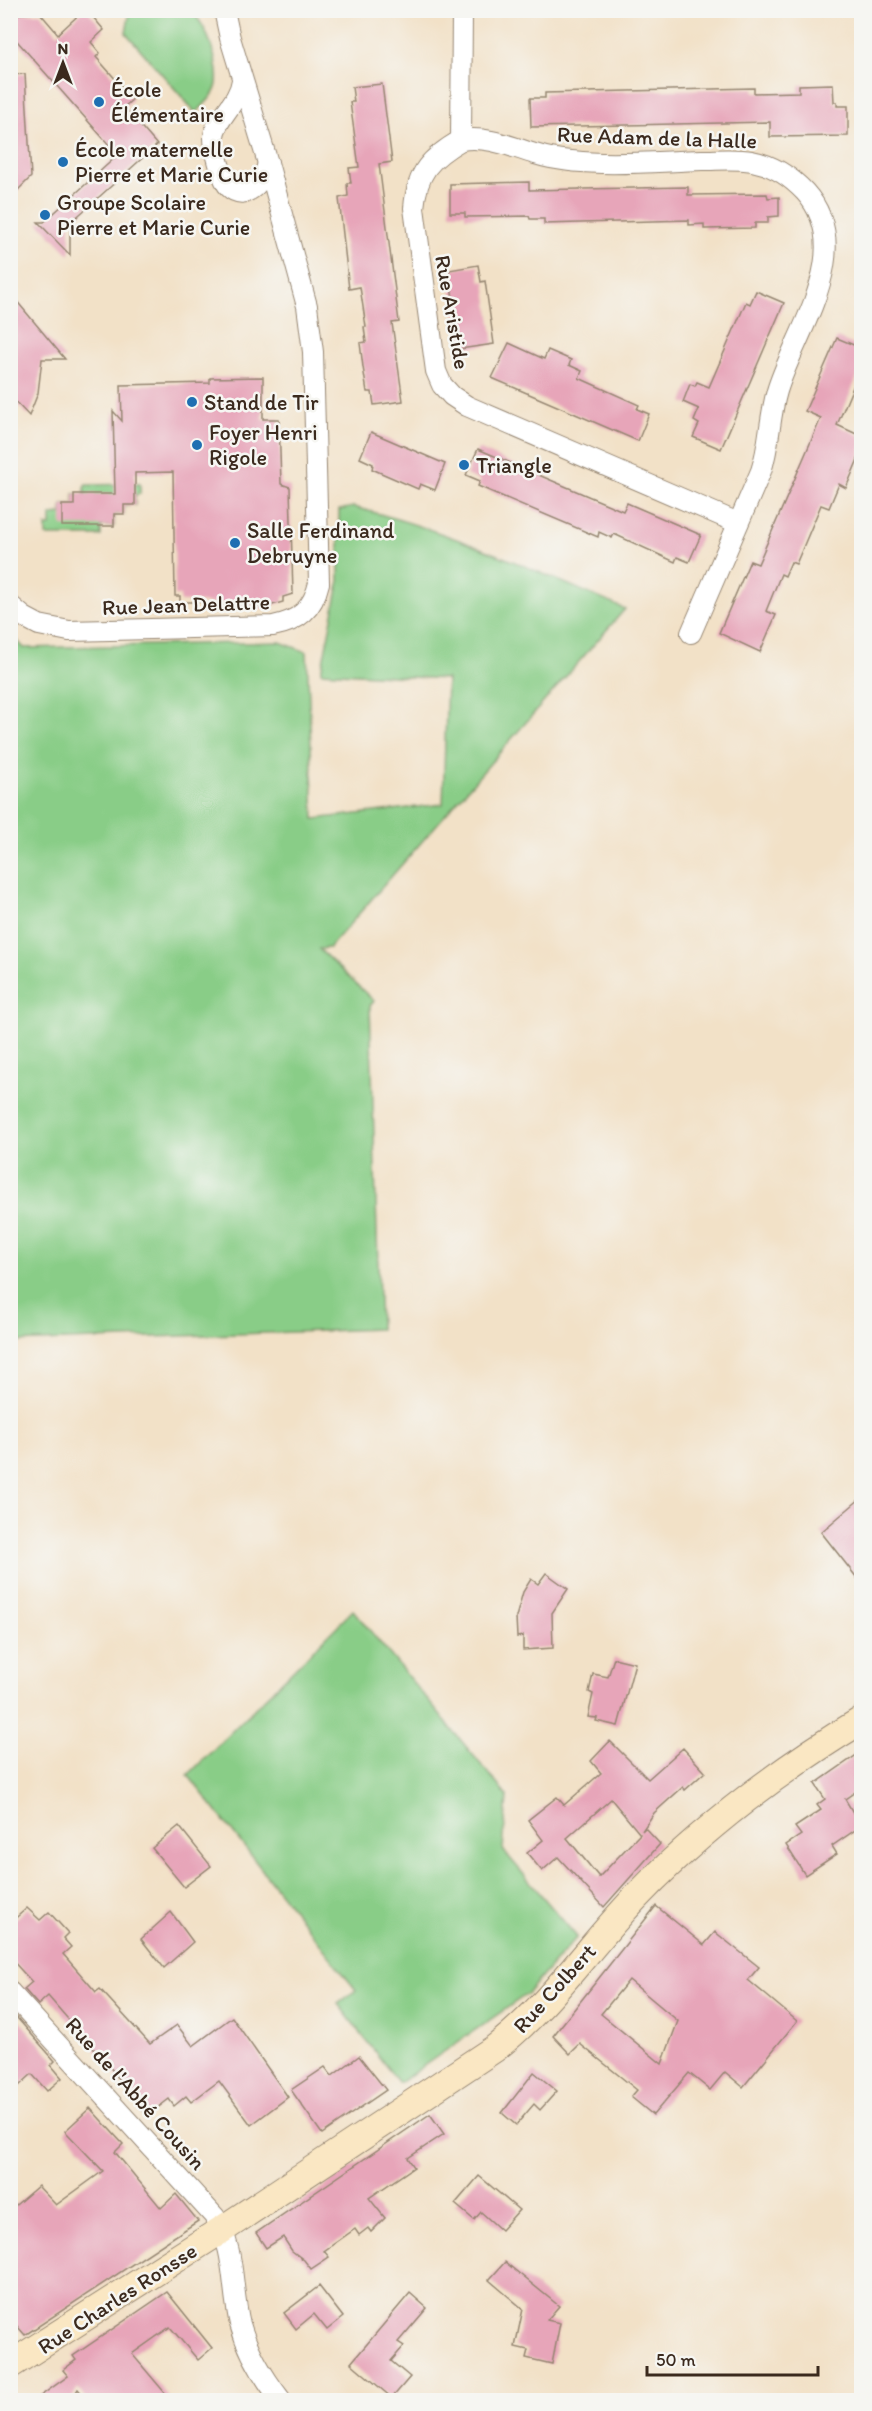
<svg xmlns="http://www.w3.org/2000/svg" width="872" height="2411" font-family="Itim,sans-serif">
<rect width="100%" height="100%" fill="#f6f6f2"/>
<filter id="ink" filterUnits="userSpaceOnUse"><feTurbulence type="fractalNoise" baseFrequency=".0167" numOctaves="2"/><feDisplacementMap in="SourceGraphic" scale="12" xChannelSelector="R" yChannelSelector="G"/><feConvolveMatrix kernelMatrix="1 2 1 2 8 2 1 2 1" color-interpolation-filters="sRGB"/></filter>
<filter id="wash" filterUnits="userSpaceOnUse"><feTurbulence type="fractalNoise" baseFrequency=".008" numOctaves="4" result="noise"/><feDisplacementMap in="SourceGraphic" scale="24" xChannelSelector="R" yChannelSelector="G"/><feGaussianBlur stdDeviation="1.35" result="paint"/><feColorMatrix in="noise" values="0 0 0 0 0 0 0 0 0 0 0 0 0 0 0 0 0 1.4 0 .05"/><feComposite in="paint" operator="in"/></filter>
<g filter="url(#wash)">
<rect width="100%" height="100%" fill="#f2e1c7"/>
<g fill="#89cd87" stroke="#627c52" stroke-width="1.5">
<path d="M130,11C144,10 178,6 190,12C207,20 222,71 216,88C213,98 202,106 196,113L126,33Z"/>
<polygon points="140,484 140,494 135,495 135,505 124,505 124,514 114,514 114,526 101,526 101,536 46,536 46,526 51,526 51,515 62,514 62,505 74,505 74,494 85,494 85,485"/>
<path d="M353,507C448,530 536,571 625,609L329,948L319,949L374,1001L370,1006L380,1329L11,1342V634L24,648L280,642L307,652L314,819L443,804L447,679L321,672L339,584V510Z"/>
<polygon points="353,1610 507,1796 503,1850 577,1937 527,1994 399,2083 338,2004 356,1990 188,1775"/>
</g>
<g id="blocks">
<g fill="#e7a5b9" fill-rule="evenodd">
<polygon points="84,10 87,10 104,30 91,42 100,53 96,57 133,99 124,107 157,145 70,223 70,255 38,222 44,222 118,155 10,33 10,14 40,13 58,34"/>
<polygon points="25,74 31,177 10,198 10,75"/>
<polygon points="382,84 392,162 379,164 399,322 392,323 403,401 374,405 372,392 367,392 363,367 360,343 366,342 364,327 366,327 360,287 349,289 339,198 348,196 347,183 351,183 349,168 359,167 350,102 354,102 352,87"/>
<polygon points="833,84 834,102 837,102 837,106 848,106 848,136 770,137 770,122 531,127 530,98 545,98 545,93 754,88 754,93 799,92 799,85"/>
<polygon points="529,182 529,190 688,187 688,195 767,194 768,198 779,197 779,216 768,217 768,223 755,223 755,228 704,229 704,224 689,225 689,220 544,224 544,219 530,219 529,216 465,217 465,213 450,213 450,184"/>
<polygon points="478,265 481,282 485,281 494,344 460,349 449,270"/>
<polygon points="756,291 784,303 721,449 693,437 699,424 694,421 699,409 683,402 690,384 695,386 697,382 709,387 746,302 750,304"/>
<polygon points="10,293 65,359 42,359 38,393 29,416 10,396"/>
<polygon points="837,338 861,348 861,368 837,425 861,436 861,452 846,488 839,484 829,508 821,505 796,564 791,562 785,576 781,574 766,611 776,615 760,652 719,633 750,561 758,564 821,418 805,411"/>
<polygon points="509,343 544,359 548,350 571,360 569,365 582,371 579,378 639,405 637,409 649,414 638,441 492,378"/>
<polygon points="263,377 263,419 279,419 281,484 290,487 293,594 283,597 283,602 262,608 232,607 200,602 180,602 180,596 175,596 173,472 135,473 135,505 124,505 124,514 114,514 114,526 62,526 62,505 74,505 74,494 115,494 113,411 122,421 121,385 210,383 210,378"/>
<polygon points="371,432 445,464 435,490 420,484 418,489 372,469 373,464 360,458"/>
<polygon points="478,449 623,511 627,503 701,535 689,562 677,557 675,562 614,534 612,538 599,532 598,537 478,486 480,481 466,475"/>
<polygon points="861,1498 861,1583 821,1532"/>
<polygon points="546,1573 568,1589 552,1613 553,1648 523,1650 523,1636 517,1637 516,1617 523,1592 531,1579 538,1584"/>
<polygon points="614,1658 635,1663 618,1726 596,1721 597,1718 588,1717 593,1694 589,1692 593,1674 608,1677"/>
<path d="M610,1741L648,1779L683,1748L705,1772L685,1790L683,1787L654,1813L642,1831L645,1828L660,1844L604,1907L558,1857L542,1871L527,1853L543,1840L528,1820L557,1797L564,1805L601,1773L591,1761ZM611,1799L640,1834L599,1877L567,1838Z"/>
<polygon points="861,1752 861,1788 845,1799 861,1826 832,1846 837,1854 805,1875 786,1845 801,1835 795,1827 821,1810 817,1805 825,1799 815,1784"/>
<polygon points="179,1826 211,1866 184,1887 152,1848"/>
<path d="M656,1906L704,1945L715,1932L759,1967L748,1980L797,2021L743,2087L725,2072L710,2090L689,2073L653,2115L631,2097L637,2090L580,2044L570,2054L553,2036ZM629,1980L678,2021L662,2064L601,2014Z"/>
<polygon points="27,1908 40,1920 49,1912 68,1933 63,1938 71,1947 63,1954 96,1992 100,1989 150,2044 177,2025 193,2046 232,2017 288,2097 251,2125 219,2081 191,2102 186,2096 174,2106 169,2099 147,2116 113,2071 48,1996 38,2005 24,1989 32,1982 10,1958 10,1923"/>
<polygon points="171,1912 193,1942 164,1968 141,1939"/>
<polygon points="10,2010 55,2061 51,2065 62,2078 47,2091 32,2074 10,2094"/>
<polygon points="359,2056 386,2090 322,2134 291,2090 325,2067 332,2076"/>
<polygon points="534,2072 557,2091 540,2110 534,2104 516,2125 502,2113"/>
<polygon points="90,2108 123,2144 115,2152 161,2208 176,2194 198,2221 25,2335 10,2318 10,2210 38,2186 56,2205 103,2171 65,2131"/>
<polygon points="430,2114 444,2134 408,2158 414,2167 369,2198 385,2218 371,2232 368,2228 359,2235 355,2229 324,2251 329,2257 311,2269 304,2260 292,2251 283,2237 266,2248 256,2233"/>
<polygon points="479,2176 519,2210 501,2230 481,2212 474,2220 455,2204"/>
<polygon points="505,2262 559,2306 547,2320 560,2323 552,2364 526,2358 528,2350 515,2347 523,2309 489,2280"/>
<polygon points="319,2286 343,2317 327,2330 314,2314 296,2329 284,2313"/>
<polygon points="167,2292 212,2348 198,2360 170,2327 132,2354 171,2400 87,2400 78,2389 71,2400 35,2400 68,2376 63,2370 76,2360 73,2356"/>
<polygon points="410,2293 427,2308 398,2342 404,2346 391,2361 410,2377 392,2398 351,2363"/>
</g>
</g>
</g>
<g filter="url(#ink)">
<use href="#blocks" fill-opacity="0" stroke="#968672" stroke-width="1.5"/>
<g fill="none" stroke-linecap="round" stroke-linejoin="round">
<g stroke="#968672" stroke-width="22">
<g id="minor">
<path d="M462,10L461,140C430,158 417,172 414,208L436,371L442,385L452,396L467,406L738,523"/>
<path d="M242,80C239,104 213,120 214,138C214,148 222,180 229,187C246,204 265,179 268,163"/>
<path d="M461,140C488,136 509,146 535,154C557,161 580,162 602,163C635,164 669,161 702,160C718,160 735,158 752,161C773,165 791,177 805,192C858,251 795,331 777,391C769,418 770,445 761,471L691,633"/>
<path d="M10,605L24,617L39,625L69,631L273,626C299,621 313,609 319,583L313,352L307,306L268,163L230,38L224,10"/>
<path d="M10,1992L215,2217C236,2249 231,2288 240,2324C248,2352 264,2378 281,2400"/>
</g>
</g>
<g stroke="#968672" stroke-width="29">
<path id="secondary" d="M10,2365L223,2229L494,2049C550,2006 590,1944 640,1893C706,1825 781,1769 862,1720"/>
</g>
<use href="#minor" stroke="#fff" stroke-width="20"/>
<use href="#secondary" stroke="#fae7c3" stroke-width="27"/>
</g>
</g>
<g fill="#1f6fb2" stroke="#f6f6f2" stroke-width="2">
<circle cx="99" cy="102" r="6"/>
<circle cx="63" cy="162" r="6"/>
<circle cx="45" cy="215" r="6"/>
<circle cx="192" cy="402" r="6"/>
<circle cx="197" cy="445" r="6"/>
<circle cx="464" cy="465" r="6"/>
<circle cx="235" cy="543" r="6"/>
</g>
<g text-anchor="middle" stroke-width="5" stroke-linejoin="round" paint-order="stroke">
<g font-size="22" fill="#3b2a1e" stroke="#f6f6f2" text-anchor="start">
<text x="111" y="97">École<tspan x="111" dy="25">Élémentaire</tspan></text>
<text x="75" y="157">École maternelle<tspan x="75" dy="25">Pierre et Marie Curie</tspan></text>
<text x="57" y="210">Groupe Scolaire<tspan x="57" dy="25">Pierre et Marie Curie</tspan></text>
<text x="204" y="410">Stand de Tir</text>
<text x="209" y="440">Foyer Henri<tspan x="209" dy="25">Rigole</tspan></text>
<text x="476" y="473">Triangle</text>
<text x="247" y="538">Salle Ferdinand<tspan x="247" dy="25">Debruyne</tspan></text>
</g>
<g font-size="22" fill="#3b2a1e" stroke="#f6f6f2">
<text transform="translate(657 137) rotate(2)" y="8">Rue Adam de la Halle</text>
<text transform="translate(453 312) rotate(80)" y="8">Rue Aristide</text>
<text transform="translate(186 604) rotate(-2)" y="8">Rue Jean Delattre</text>
<text transform="translate(554 1988) rotate(-48)" y="8">Rue Colbert</text>
<text transform="translate(136 2093) rotate(48)" y="8">Rue de l'Abbé Cousin</text>
<text transform="translate(117 2298) rotate(-33)" y="8">Rue Charles Ronsse</text>
</g>
</g>
<rect width="872" height="2411" fill="none" stroke="#f6f6f2" stroke-width="36"/>
<g transform="translate(63 63)" stroke="#f6f6f2" stroke-width="4.5" paint-order="stroke">
<path d="M0-4.5L10 22L0 15L-10 22Z" fill="#3b2a1e"/>
<text y="-9" font-size="16" font-weight="bold" text-anchor="middle" fill="#3b2a1e">N</text>
</g>
<path d="M647 2366v9h171v-9" fill="none" stroke="#3b2a1e" stroke-width="3"/>
<text x="656" y="2366" font-size="18" fill="#3b2a1e" stroke="#f6f6f2" stroke-width="4.5" paint-order="stroke">50 m</text>
</svg>
